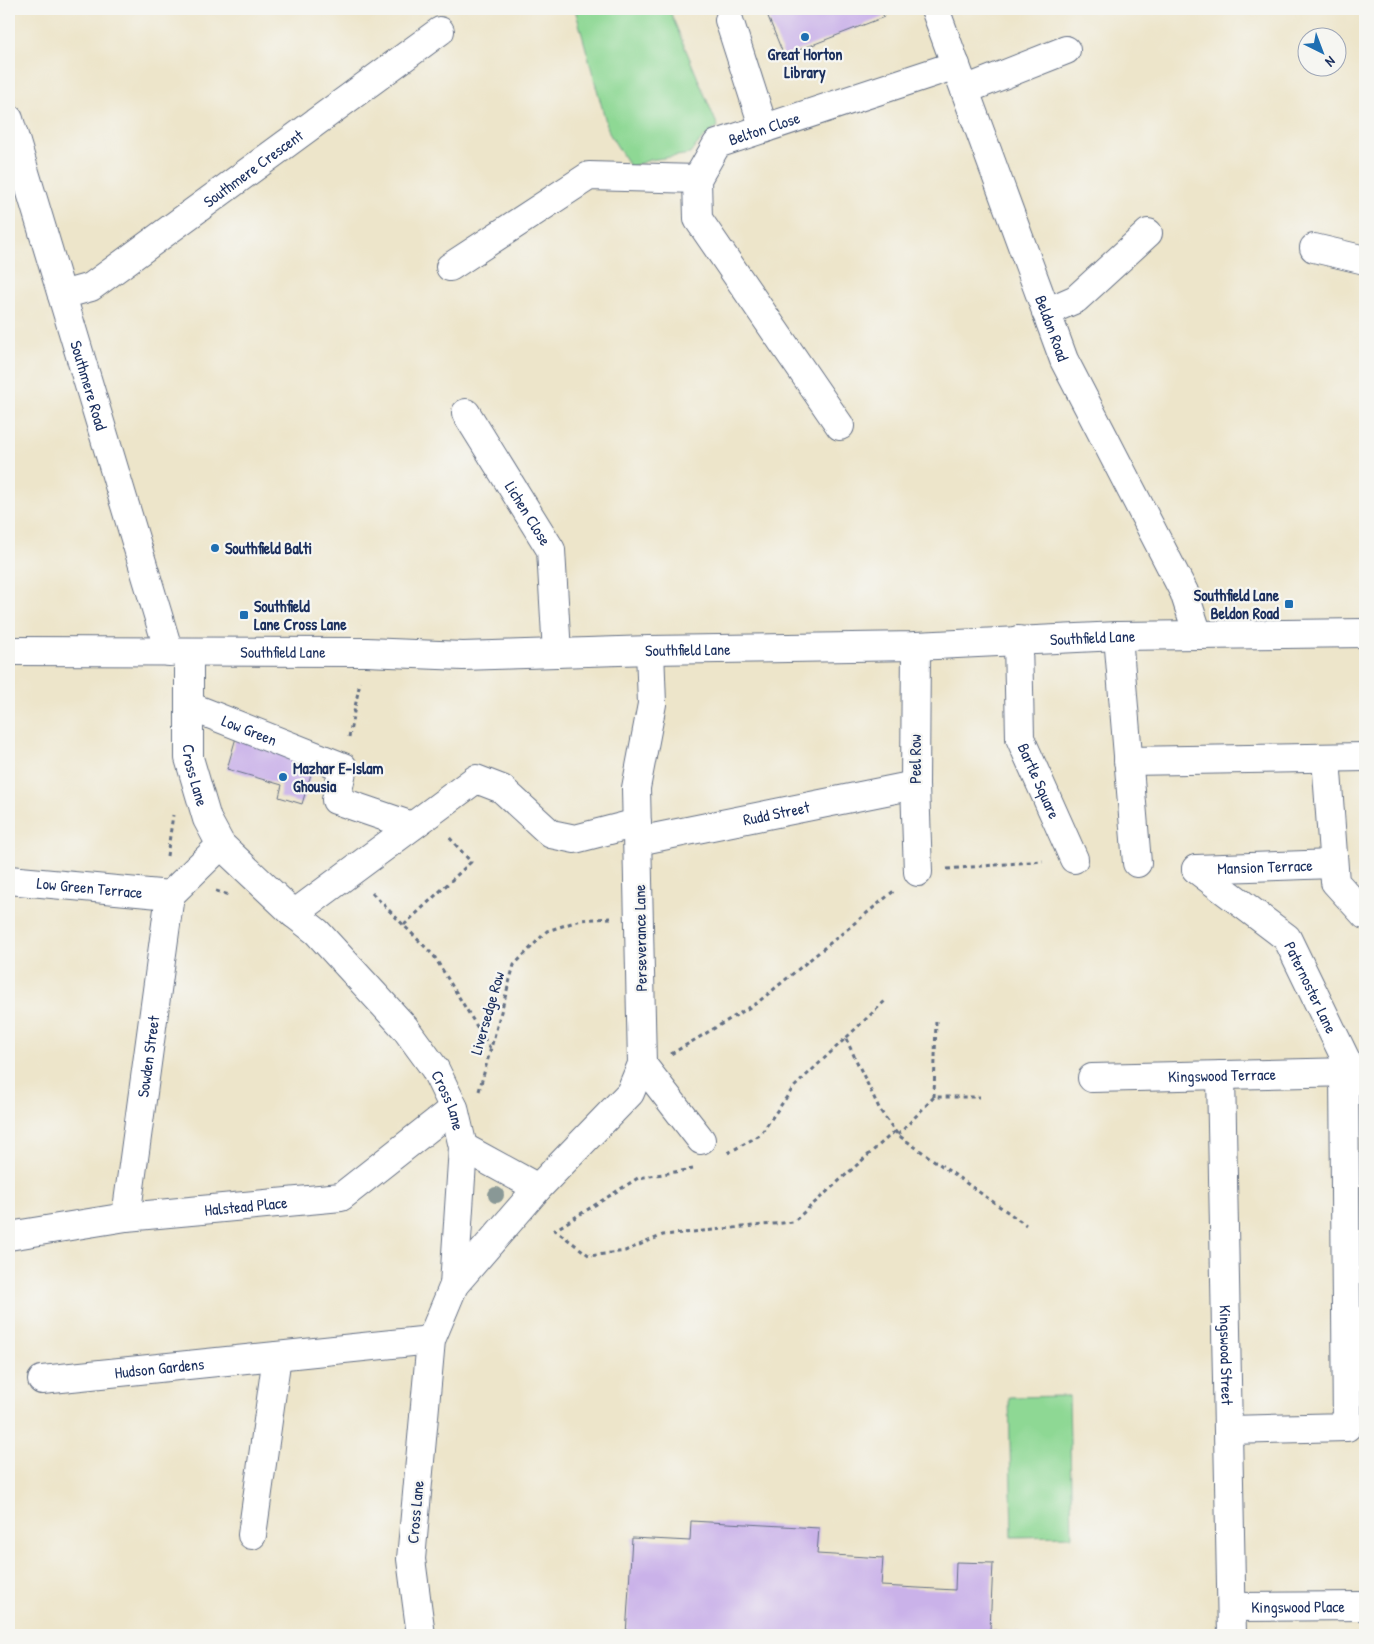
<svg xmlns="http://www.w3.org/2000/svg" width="1374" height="1644" font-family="'Patrick Hand',sans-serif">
<rect width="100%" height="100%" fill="#f6f6f2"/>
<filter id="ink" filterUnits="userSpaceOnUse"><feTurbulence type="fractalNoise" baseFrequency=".02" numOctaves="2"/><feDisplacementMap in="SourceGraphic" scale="10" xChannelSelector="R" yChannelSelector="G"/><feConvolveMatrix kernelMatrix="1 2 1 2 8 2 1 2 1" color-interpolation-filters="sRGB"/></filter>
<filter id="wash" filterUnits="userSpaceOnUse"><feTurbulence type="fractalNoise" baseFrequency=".0096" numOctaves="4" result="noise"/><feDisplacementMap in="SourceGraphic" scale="20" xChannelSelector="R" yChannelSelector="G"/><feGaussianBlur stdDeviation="1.12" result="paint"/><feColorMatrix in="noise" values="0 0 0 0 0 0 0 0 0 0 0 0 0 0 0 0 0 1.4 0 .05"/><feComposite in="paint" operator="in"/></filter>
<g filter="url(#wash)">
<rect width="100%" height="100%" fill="#ede5ca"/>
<g fill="#8ed894" stroke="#548479">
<path d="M575,9H669L718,127C706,135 698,142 690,154L650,160L630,167L609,133Z"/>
<polygon points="1069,1396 1072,1536 1012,1537 1009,1397"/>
</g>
<g id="blocks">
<g fill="#cab2e9">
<polygon points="765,9 880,9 884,17 784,56"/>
<polygon points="237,734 315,761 302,804 279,797 282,785 227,769"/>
<polygon points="691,1521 819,1528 817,1554 883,1558 881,1586 955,1590 956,1562 993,1563 990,1630 1020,1632 1019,1635 626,1635 632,1538 690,1541"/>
</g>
</g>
</g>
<g filter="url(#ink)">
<use href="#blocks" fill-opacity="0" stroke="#646f84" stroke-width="1"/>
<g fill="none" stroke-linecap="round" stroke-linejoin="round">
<g stroke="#646f84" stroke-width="30">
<g id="minor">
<path id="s1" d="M935,9L1064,360L1184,592L1198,635"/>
<polyline points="729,20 764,129"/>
<polyline points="965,90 1066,50"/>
<path id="s2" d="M9,119L169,652"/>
<polyline points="1314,248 1365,260"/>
<polyline points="450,267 589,176 697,179"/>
<path id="s3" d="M62,295L91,287L440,31"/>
<polyline points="1046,312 1076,299 1148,233"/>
<path id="s4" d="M466,413L551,550L557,653"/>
<path id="s5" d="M840,426L698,219L697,179L717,144L956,65"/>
<polyline points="1118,636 1137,863"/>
<path id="s6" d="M1018,640L1020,738L1074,859"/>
<polyline points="916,646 915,785 918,872"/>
<path id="s7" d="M9,651L366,652L463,656L650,650L916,646L1118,636L1365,633"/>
<path id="s8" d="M189,652V758L207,819L221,845L294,914L317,932L405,1028L435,1069L454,1108L463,1147L454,1285L431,1340L411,1559L421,1635"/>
<path id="s9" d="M189,706L343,767L336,800L412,826"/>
<polyline points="1326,758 1335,882 1365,915"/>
<polyline points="1128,761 1365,757"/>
<path id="s10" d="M638,841L915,785"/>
<path id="s11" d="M1196,869L1287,938L1352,1072L1365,1077"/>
<path id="s12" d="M1196,869L1333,864"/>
<path id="s13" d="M9,880L170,895"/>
<polyline points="294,914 476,779 502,789 551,834 575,839 637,823"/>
<polyline points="642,1064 701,1140"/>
<path id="s14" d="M1221,1075L1232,1635"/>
<path id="s15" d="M1092,1078L1352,1072"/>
<polyline points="463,1147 538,1188"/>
<path id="s16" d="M126,1217L170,895L221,845"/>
<path id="s17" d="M9,1236L126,1217L341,1197L454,1108"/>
<polyline points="454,1285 538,1188 630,1093 642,1064 636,788 652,704 650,650"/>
<path id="s18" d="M42,1380L431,1340"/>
<polyline points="1229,1430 1347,1427 1344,1073"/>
<polyline points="252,1535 277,1356"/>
<path id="s19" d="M1232,1607L1365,1606"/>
</g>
</g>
<g stroke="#646f84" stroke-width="3" stroke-dasharray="4 4" stroke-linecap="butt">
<polyline points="349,737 360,682"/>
<polyline points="167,856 173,815"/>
<polyline points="947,869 1043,861"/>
<polyline points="216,891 229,895"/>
<polyline points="372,893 434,956 490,1048"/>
<polyline points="404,925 471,862 448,836"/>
<polyline points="846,1039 880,1110 898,1135 1026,1225"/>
<polyline points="671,1054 757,1003 895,890"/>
<polyline points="479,1091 514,965 547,931 581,920 611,918"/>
<polyline points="934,1097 936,1019"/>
<polyline points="898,1135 934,1097 980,1097"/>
<polyline points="728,1153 760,1135 793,1088 886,1000"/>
<polyline points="693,1169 638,1178 555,1230 590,1256 625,1251 663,1235 793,1222 895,1131"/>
</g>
<use href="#minor" stroke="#fff" stroke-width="28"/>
</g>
<circle fill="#899896" cx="496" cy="1195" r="8"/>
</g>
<g fill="#1f6fb2" stroke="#f6f6f2" stroke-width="2">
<circle cx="805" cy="37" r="5"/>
<circle cx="215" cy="548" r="5"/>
<rect x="1284" y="599" width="10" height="10" rx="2.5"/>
<rect x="239" y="610" width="10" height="10" rx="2.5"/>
<circle cx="283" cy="777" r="5"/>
</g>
<g text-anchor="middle" stroke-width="4.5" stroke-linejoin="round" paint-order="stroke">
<g font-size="16" font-weight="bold" fill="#1b2f5e" stroke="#f6f6f2" text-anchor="start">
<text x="805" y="60" text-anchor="middle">Great Horton<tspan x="805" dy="18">Library</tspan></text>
<text x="225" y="554">Southfield Balti</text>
<text x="1279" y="601" text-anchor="end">Southfield Lane<tspan x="1279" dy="18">Beldon Road</tspan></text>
<text x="254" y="612">Southfield<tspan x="254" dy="18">Lane Cross Lane</tspan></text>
<text x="293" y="774">Mazhar E-Islam<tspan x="293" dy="18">Ghousia</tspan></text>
</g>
<g font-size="16" fill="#1b2f5e" stroke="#f6f6f2">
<text dy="6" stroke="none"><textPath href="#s5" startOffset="381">Belton Close</textPath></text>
<text dy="6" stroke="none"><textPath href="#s3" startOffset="231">Southmere Crescent</textPath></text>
<text dy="6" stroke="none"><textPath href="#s1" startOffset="340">Beldon Road</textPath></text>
<text dy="6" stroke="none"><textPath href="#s2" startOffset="278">Southmere Road</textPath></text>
<text dy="6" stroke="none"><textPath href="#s4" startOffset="118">Lichen Close</textPath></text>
<text dy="6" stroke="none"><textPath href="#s7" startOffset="1084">Southfield Lane</textPath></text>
<text dy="6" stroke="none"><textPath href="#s7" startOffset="679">Southfield Lane</textPath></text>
<text dy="6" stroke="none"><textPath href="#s7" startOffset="274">Southfield Lane</textPath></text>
<text dy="6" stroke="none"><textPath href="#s9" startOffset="65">Low Green</textPath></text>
<text transform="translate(915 759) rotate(-90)" y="6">Peel Row</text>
<text dy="6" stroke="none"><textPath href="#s8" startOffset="124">Cross Lane</textPath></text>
<text dy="6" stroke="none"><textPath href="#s6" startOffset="145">Bartle Square</textPath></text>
<text dy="6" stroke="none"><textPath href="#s10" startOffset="141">Rudd Street</textPath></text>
<text dy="6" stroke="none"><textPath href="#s12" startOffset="69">Mansion Terrace</textPath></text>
<text dy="6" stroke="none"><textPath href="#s13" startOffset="81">Low Green Terrace</textPath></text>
<text transform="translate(640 938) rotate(-91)" y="6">Perseverance Lane</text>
<text dy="6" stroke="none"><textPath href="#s11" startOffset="169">Paternoster Lane</textPath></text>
<text transform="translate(487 1013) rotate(-74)" y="6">Liversedge Row</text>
<text dy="6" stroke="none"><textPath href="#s16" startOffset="162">Sowden Street</textPath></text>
<text dy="6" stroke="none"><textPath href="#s15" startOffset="130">Kingswood Terrace</textPath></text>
<text dy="6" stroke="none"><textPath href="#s8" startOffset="544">Cross Lane</textPath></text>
<text dy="6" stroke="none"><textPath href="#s17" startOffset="239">Halstead Place</textPath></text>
<text dy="6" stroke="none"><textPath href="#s14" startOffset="280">Kingswood Street</textPath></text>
<text dy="6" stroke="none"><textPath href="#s18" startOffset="118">Hudson Gardens</textPath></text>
<text transform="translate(415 1512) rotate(-85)" y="6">Cross Lane</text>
<text dy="6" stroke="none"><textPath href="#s19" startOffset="66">Kingswood Place</textPath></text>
</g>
</g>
<rect width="1374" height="1644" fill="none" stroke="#f6f6f2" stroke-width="30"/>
<g transform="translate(1322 52) rotate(138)"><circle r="24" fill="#f6f6f2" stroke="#9ea6b7"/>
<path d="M0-4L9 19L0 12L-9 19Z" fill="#1f6fb2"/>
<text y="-8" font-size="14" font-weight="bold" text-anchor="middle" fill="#1b2f5e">N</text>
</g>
</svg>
